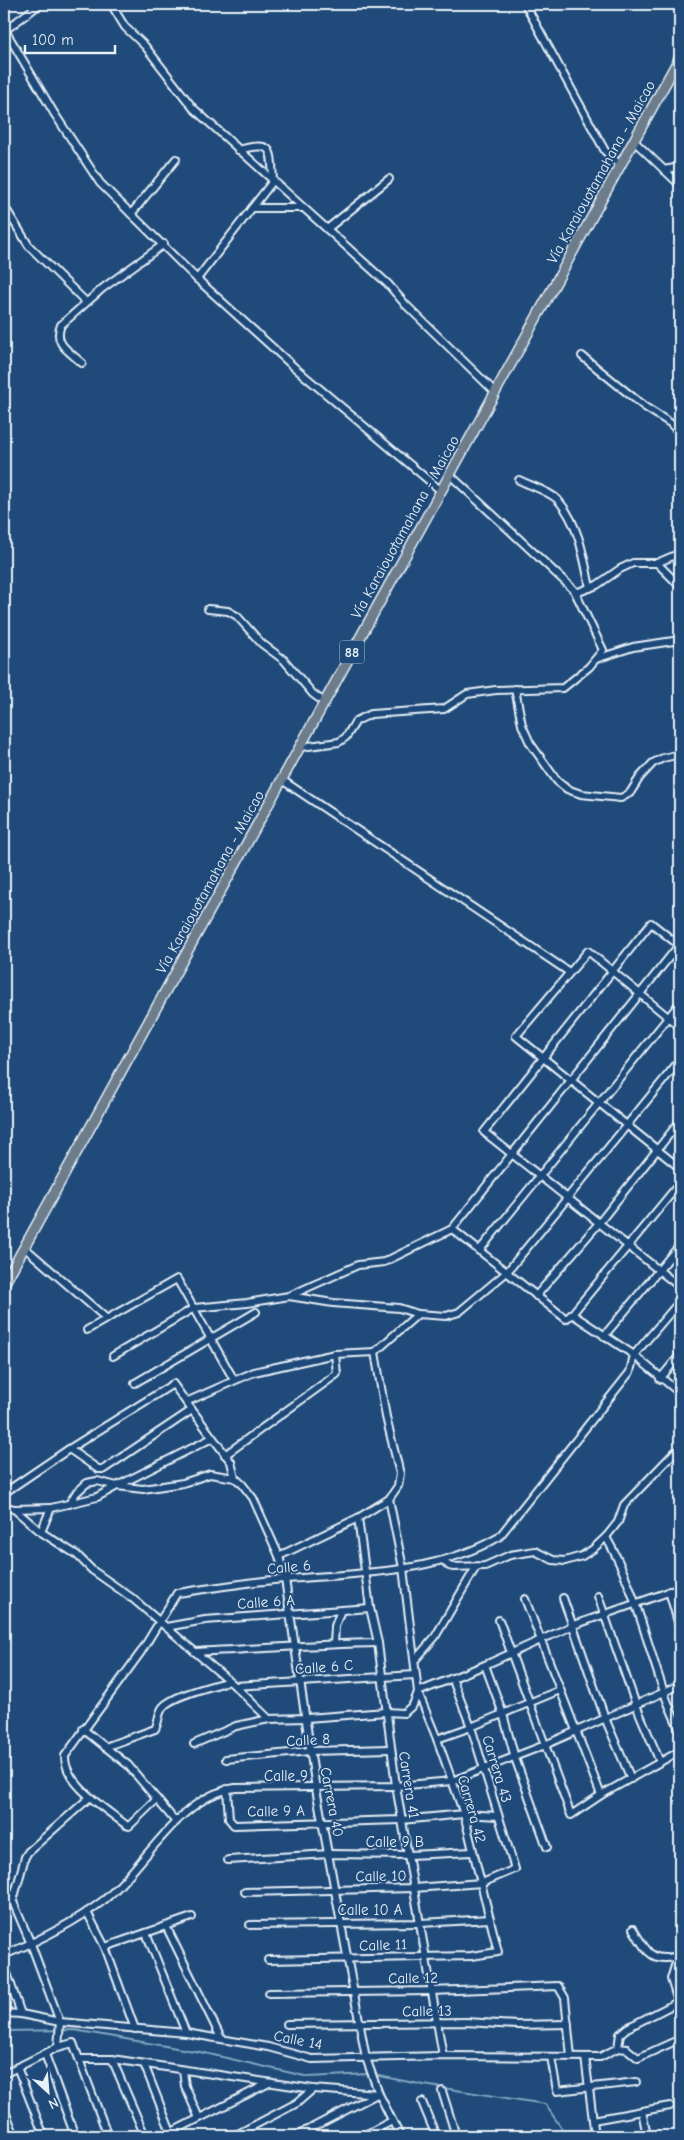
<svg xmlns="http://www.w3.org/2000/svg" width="684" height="2140" font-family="'Comic Neue',sans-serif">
<rect width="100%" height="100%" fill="#1f4a7a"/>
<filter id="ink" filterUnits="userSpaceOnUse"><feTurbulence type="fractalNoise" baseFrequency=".02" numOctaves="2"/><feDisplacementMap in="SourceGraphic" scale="10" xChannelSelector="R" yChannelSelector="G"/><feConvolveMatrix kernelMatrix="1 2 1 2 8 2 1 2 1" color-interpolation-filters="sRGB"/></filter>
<g filter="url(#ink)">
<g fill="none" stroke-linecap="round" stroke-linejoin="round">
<g stroke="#83a7c1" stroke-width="2">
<polyline points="4,2031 74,2030 205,2053 309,2077 369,2074"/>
<polyline points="374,2075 424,2085 545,2104 567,2136"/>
</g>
<g stroke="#e8f1f8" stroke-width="10">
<g id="minor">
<polyline points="111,4 125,27 145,46 193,108 388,284 405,304 495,392"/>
<polyline points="525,4 605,151 621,166"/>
<polyline points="5,30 54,113 100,183 197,279 294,367 440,490"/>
<polyline points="4,31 40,4"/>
<polyline points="634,141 680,185"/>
<polyline points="664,170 680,167"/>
<polyline points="4,206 29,246 86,302"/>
<polyline points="252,208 303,208"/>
<polyline points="131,214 176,159"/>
<polyline points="327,229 389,179"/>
<path d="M197,279L273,181C271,148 274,141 238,150"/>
<polyline points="582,356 645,407 670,423 680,433"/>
<path d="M82,363C69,351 53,344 61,325L103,288L164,244"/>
<path d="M519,480C531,486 549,491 558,500C579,524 584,558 590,588"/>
<polyline points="657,563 680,586"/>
<polyline points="576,593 597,585 620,569 633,563 657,563 680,553"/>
<polyline points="208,609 228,611 237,616 261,643 284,660 313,694 324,702"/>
<polyline points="596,659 633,647 680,640"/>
<polyline points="515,689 522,725 530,743 557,781 567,789 581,794 621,798 630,793 640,777 653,763 663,758 680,754"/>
<polyline points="301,747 339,742 346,737 356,721 371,714 444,709 467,694 496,690 563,688 589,667 603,650 574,590 449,474"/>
<polyline points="282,780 569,972"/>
<polyline points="680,946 651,923 484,1132 680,1287"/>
<polyline points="680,1027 588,951 516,1036 680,1168"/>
<polyline points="452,1229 566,1319 572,1314 634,1355 676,1390"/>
<polyline points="24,1247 107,1319"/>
<polyline points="479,1251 680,1003"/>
<polyline points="289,1296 333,1303 399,1308 418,1314"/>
<polyline points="536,1296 599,1223 680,1121"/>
<polyline points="572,1314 680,1183"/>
<polyline points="87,1330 177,1279 234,1380"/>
<polyline points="604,1336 680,1245"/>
<polyline points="113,1356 194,1308 247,1303 289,1296 358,1265 384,1262 452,1229 679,945"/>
<polyline points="660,1379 680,1355"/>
<polyline points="135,1383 256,1312"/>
<polyline points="186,1402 173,1384 69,1449 98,1469 104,1469 192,1410"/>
<polyline points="225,1455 337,1374 335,1354"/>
<polyline points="235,1478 231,1462 186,1402 254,1372 335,1354 375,1352"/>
<polyline points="4,1493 69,1449"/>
<polyline points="69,1504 76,1493 87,1483 97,1481 117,1486 212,1438"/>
<polyline points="4,1506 14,1509 41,1532 77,1555 92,1570 132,1598 235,1686 269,1719"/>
<polyline points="14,1509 51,1508"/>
<polyline points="358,1518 370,1608 378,1643 396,1786 443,2056"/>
<polyline points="41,1532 51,1508 97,1497 117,1486 143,1489 183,1483 210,1474 235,1478 242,1484 253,1498 279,1556 285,1579 316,1789 366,2058 379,2094 400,2136"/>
<path d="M606,1537C634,1586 646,1640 664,1692C668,1705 675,1718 680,1731"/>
<polyline points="279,1556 358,1518 389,1499 398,1486 400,1474 386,1417 375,1352 418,1314 446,1316 459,1312 507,1272 680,1060"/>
<polyline points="444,1561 449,1566 453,1567 485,1566 510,1555 535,1551 553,1560 565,1561 582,1556 593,1549 606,1537 618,1522 624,1505 675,1452"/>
<polyline points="669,1591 680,1629"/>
<polyline points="598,1596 636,1705 660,1762"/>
<polyline points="563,1598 605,1718 631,1779"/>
<polyline points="525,1599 601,1795"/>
<polyline points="499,1620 571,1815 601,1795 680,1751"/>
<polyline points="166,1627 205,1620 370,1608"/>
<polyline points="334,1644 335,1626 341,1610"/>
<path d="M195,1652C256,1649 317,1644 378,1643"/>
<polyline points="415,1660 435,1637 476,1567"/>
<polyline points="485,1665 503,1714 515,1758 547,1847"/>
<polyline points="235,1686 415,1675"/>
<polyline points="83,1729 128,1765 176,1822"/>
<polyline points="437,1739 471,1727 560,1690"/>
<polyline points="194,1744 236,1726 269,1719 307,1718 386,1712 404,1713 413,1705 418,1692 485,1665 574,1625 680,1588"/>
<path d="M105,1747L155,1729C159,1722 158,1713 163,1707C173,1695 213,1686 229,1681"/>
<polyline points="226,1759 310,1751 391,1749"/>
<polyline points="227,1789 229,1819 234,1825 401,1820 464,1814 498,1816"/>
<path d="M157,1799L129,1826L126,1825C106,1809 64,1784 65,1756L141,1652L177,1593C214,1588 250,1581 287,1579C358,1573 435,1574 499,1537L630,1372L634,1355L680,1301"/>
<polyline points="228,1860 330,1854 409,1855 472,1852"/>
<polyline points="4,1881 31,1944 60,2022 58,2047"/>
<polyline points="245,1892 414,1888 482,1883 515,1869 471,1727 452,1678"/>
<polyline points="13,1901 25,1857 28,1852 89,1798"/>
<polyline points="87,1912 105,1947 135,2029"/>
<polyline points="250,1925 421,1923 490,1919"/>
<polyline points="166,1926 221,2038"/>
<path d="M633,1929C646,1950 651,1965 680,1955"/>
<polyline points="146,1933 186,2033"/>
<polyline points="105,1947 192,1917"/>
<path d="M4,1955C38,1941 74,1923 104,1900C146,1866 177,1797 235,1788L396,1786L452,1781L545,1745L680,1685"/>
<polyline points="678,1956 671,1979 680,2008"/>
<polyline points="268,1960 471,1956 498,1952 464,1814 437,1739 418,1692 403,1568 389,1499"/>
<polyline points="4,1964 21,2014"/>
<polyline points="269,1993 431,1991 558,1986 565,1998 571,2057"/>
<polyline points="4,2013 21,2014 60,2022 186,2033 268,2047 312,2059 443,2056 600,2057 618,2048"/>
<polyline points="287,2024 466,2022 517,2025 568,2024"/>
<polyline points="618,2048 620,2034 627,2028 680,2001"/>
<polyline points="618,2048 627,2049 638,2058 680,2039"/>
<polyline points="45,2054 75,2136"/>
<polyline points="551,2057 557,2091 636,2082"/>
<polyline points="585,2057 595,2136"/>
<polyline points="80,2059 112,2059 313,2089 379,2094"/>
<polyline points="112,2059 145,2136"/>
<polyline points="144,2064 172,2135"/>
<polyline points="17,2067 44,2136"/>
<polyline points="183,2070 185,2086 199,2118"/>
<polyline points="4,2074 58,2047 73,2043 108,2136"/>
<polyline points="442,2091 456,2136"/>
<polyline points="422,2102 436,2136"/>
<polyline points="4,2109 15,2136"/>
<polyline points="642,2111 647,2136"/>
<polyline points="593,2120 670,2106"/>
<polyline points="164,2136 269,2083"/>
<polyline points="234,2136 297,2103 313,2089"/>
<polyline points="296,2136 377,2094"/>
<polyline points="363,2136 392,2121"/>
</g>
</g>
<g stroke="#e8f1f8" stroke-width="12">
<polyline id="highway" points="4,1284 680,57"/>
</g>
<use href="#minor" stroke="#1f4a7a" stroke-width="6"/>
<use href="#highway" stroke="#6d7d8c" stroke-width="9"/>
</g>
</g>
<g text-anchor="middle" stroke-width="4" stroke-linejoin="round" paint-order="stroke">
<rect fill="#1f4a7a" stroke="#acbfd2" stroke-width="1" x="339.5" y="640.5" width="25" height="23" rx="4"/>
<g font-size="14" font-weight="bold" fill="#e8f1f8">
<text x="352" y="657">88</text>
</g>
<g font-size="15" fill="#e8f1f8" stroke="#1f4a7a">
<text transform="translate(601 172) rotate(-61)" y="5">Vía Karaiouotamahana - Maicao</text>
<text transform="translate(405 527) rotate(-61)" y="5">Vía Karaiouotamahana - Maicao</text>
<text transform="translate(210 882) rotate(-61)" y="5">Vía Karaiouotamahana - Maicao</text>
<text transform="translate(289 1567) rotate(-5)" y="5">Calle 6</text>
<text transform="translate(266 1602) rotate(-4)" y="5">Calle 6 A</text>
<text transform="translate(324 1667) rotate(-4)" y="5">Calle 6 C</text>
<text transform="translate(308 1740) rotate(-3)" y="5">Calle 8</text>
<text transform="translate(497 1769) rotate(73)" y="5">Carrera 43</text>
<text x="286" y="1781">Calle 9</text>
<text transform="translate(409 1785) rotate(81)" y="5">Carrera 41</text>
<text transform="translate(332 1802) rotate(79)" y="5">Carrera 40</text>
<text transform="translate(472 1809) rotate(74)" y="5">Carrera 42</text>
<text transform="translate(276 1811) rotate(-1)" y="5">Calle 9 A</text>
<text x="395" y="1847">Calle 9 B</text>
<text transform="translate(381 1876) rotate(-1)" y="5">Calle 10</text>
<text x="370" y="1915">Calle 10 A</text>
<text transform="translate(383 1945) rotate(-2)" y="5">Calle 11</text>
<text transform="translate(413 1978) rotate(-1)" y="5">Calle 12</text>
<text transform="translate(427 2011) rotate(-1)" y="5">Calle 13</text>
<text transform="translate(298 2040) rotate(11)" y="5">Calle 14</text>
</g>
</g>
<rect width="684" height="2140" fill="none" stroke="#1f4a7a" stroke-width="20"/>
<rect x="10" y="10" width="664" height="2120" fill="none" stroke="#e8f1f8" stroke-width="2" filter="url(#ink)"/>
<g transform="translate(48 2092) rotate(154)" stroke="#1f4a7a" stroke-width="4" paint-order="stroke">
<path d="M0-4L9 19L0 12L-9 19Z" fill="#e8f1f8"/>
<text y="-8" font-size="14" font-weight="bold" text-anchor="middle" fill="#e8f1f8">N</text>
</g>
<path d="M25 45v8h90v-8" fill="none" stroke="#e8f1f8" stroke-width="2.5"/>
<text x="32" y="45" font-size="15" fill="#e8f1f8" stroke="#1f4a7a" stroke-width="4" paint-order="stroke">100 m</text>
</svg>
